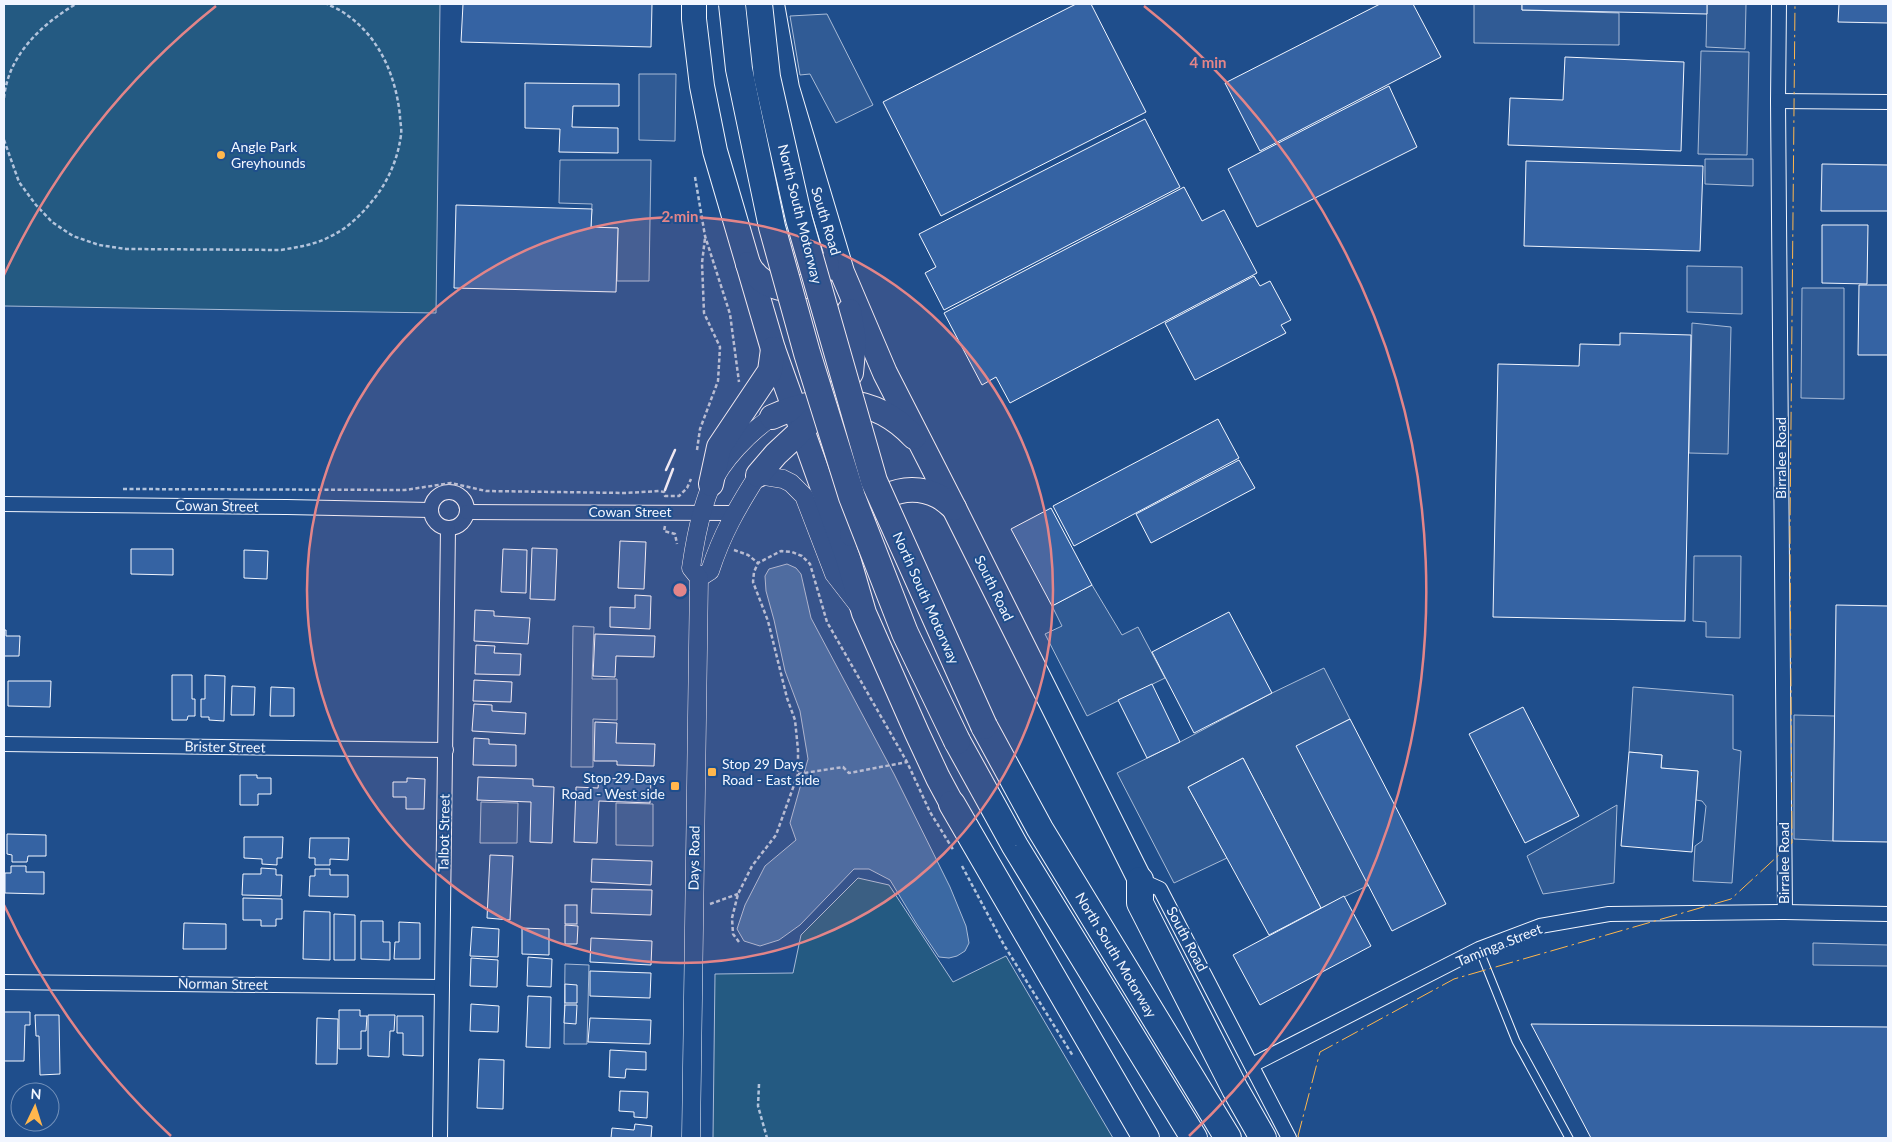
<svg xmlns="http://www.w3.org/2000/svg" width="1892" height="1142" font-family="Lato,sans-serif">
<rect width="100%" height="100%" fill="#1f4e8c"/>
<g fill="#245a82" stroke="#a8bbd7">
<polygon points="4,4 440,4 436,313 4,306"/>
<polygon points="858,878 889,885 953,982 1006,956 1113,1138 713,1138 715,974 793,973 801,935"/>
</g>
<g fill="#305b95" stroke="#a8bbd7">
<polygon points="1474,4 1522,4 1522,10 1619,13 1619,45 1474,43"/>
<polygon points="1707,4 1746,4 1745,49 1706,47"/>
<polygon points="827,14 873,105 836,123 810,74 800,75 790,16"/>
<polygon points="1701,51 1749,52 1747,155 1698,154"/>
<polygon points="639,74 676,74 675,141 639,140"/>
<polygon points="1705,159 1753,159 1753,186 1705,184"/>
<polygon points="560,160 651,160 649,281 617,281 618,228 591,227 592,204 559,203"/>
<polygon points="1687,266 1742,267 1742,314 1687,312"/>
<polygon points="1802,288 1844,288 1844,399 1801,398"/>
<polygon points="1692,323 1731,327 1728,454 1689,453"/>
<polygon points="1694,556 1741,556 1740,638 1706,637 1706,622 1693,621"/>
<polygon points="1092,585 1122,635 1138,627 1165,678 1087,716 1045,634 1062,626 1052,606"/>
<polygon points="573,626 594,627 592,679 617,679 617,720 593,719 593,767 571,767"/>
<polygon points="1324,668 1350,719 1297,746 1369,885 1321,908 1243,758 1188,787 1227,858 1174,883 1117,773 1180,742 1272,693"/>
<polygon points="1633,687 1733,695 1733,749 1741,751 1732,883 1693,881 1695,846 1702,841 1706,806 1702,801 1696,800 1698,771 1661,768 1662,755 1629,752"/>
<polygon points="1794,715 1835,716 1833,841 1794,839"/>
<polygon points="481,802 518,803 517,843 480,843"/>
<polygon points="616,803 653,804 653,846 616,845"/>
<polygon points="1617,805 1614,883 1543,894 1527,856"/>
<polygon points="1813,943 1888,945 1888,966 1813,965"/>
<polygon points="565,964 589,965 587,1044 564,1044"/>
</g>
<polygon fill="#3b69a3" stroke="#a8bbd7" points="787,564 796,568 801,574 811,618 894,774 950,887 966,926 969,943 965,951 957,956 949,958 939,957 916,923 890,880 869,869 854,869 800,925 779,940 760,946 744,941 737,929 745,905 765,866 796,840 790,823 808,759 800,711 785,671 774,620 766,591 765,576 769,569"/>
<g fill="#3563a3" stroke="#f2f6ff">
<polygon points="463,4 652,4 651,47 461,42"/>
<polygon points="1076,4 1091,4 1146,112 941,216 883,102"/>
<polygon points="1380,4 1413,4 1441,57 1260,151 1225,83"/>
<polygon points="1522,4 1707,4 1707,14 1522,10"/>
<polygon points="1839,4 1888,4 1888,23 1838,22"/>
<polygon points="1565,57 1684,62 1681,151 1508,145 1510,98 1563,100"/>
<polygon points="525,83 619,84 619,106 573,106 572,127 618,128 618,153 559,152 560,129 525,128"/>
<polygon points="1389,86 1417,147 1257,227 1228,169"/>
<polygon points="1145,119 1180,187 944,310 925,273 936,267 919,234"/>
<polygon points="1526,161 1703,166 1700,251 1524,246"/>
<polygon points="1822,164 1888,165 1888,211 1821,211"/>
<polygon points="1184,187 1202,221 1224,210 1257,273 1010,403 996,377 982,385 944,313"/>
<polygon points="456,205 592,209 591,227 618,228 616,292 454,288"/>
<polygon points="1822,225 1868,225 1867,284 1822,283"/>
<polygon points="1254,276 1260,286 1270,281 1291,320 1281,325 1286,333 1195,380 1165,323"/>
<polygon points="1859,285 1888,285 1888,355 1858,355"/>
<polygon points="1620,333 1691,335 1685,621 1493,617 1498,364 1579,366 1580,344 1620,345"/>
<polygon points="1218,419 1239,458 1074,546 1053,506"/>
<polygon points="1239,460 1255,488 1151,543 1136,514"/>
<polygon points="1051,508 1092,585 1052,606 1011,529"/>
<polygon points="620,541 646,542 644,589 618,588"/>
<polygon points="532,548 557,549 555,600 530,599"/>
<polygon points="131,549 173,549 173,575 131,574"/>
<polygon points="503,549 527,550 526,593 501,592"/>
<polygon points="244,550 268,551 267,579 244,578"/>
<polygon points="635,595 651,596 650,629 610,627 610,607 635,608"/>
<polygon points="1836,605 1888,606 1888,842 1833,841"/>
<polygon points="475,610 494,611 494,616 530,618 528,644 474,641"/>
<polygon points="1229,612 1272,693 1194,733 1152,652"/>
<polygon points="4,630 6,630 6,636 20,636 19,656 4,656"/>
<polygon points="595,634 655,636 654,657 616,656 615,677 593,676"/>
<polygon points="476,645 495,646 494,653 521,654 520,675 475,674"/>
<polygon points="172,675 192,675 192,699 195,699 195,716 188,716 187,720 172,720"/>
<polygon points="205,675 225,676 224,721 209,720 209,717 201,717 201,699 205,699"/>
<polygon points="474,680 512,682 511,702 473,701"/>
<polygon points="8,681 51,681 50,707 8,706"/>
<polygon points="1152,684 1180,742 1147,758 1118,700"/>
<polygon points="232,686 255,687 254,715 231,715"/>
<polygon points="271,687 294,688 294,716 270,716"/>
<polygon points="474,704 492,705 492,711 526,713 525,734 472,731"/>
<polygon points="1523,707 1579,816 1525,843 1469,734"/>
<polygon points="1350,719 1446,904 1392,931 1296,746"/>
<polygon points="595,722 617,723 616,743 655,744 654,766 617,765 617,761 594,761"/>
<polygon points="474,738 489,739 489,744 516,745 516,766 473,765"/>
<polygon points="1629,752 1662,755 1661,768 1698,771 1692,852 1621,846"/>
<polygon points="1243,758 1321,908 1269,935 1188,787"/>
<polygon points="240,775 257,775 257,778 271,778 271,794 258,794 258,805 240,805"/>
<polygon points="478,777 533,779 533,786 554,787 552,843 530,842 531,802 477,800"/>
<polygon points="407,778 425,779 424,809 406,809 406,797 393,797 393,782 407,782"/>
<polygon points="599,778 651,780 650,803 599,801 597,843 574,842 576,787 598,788"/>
<polygon points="7,834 46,835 46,856 28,856 27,862 12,862 12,855 7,854"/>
<polygon points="244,837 283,837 282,858 277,858 277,865 262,864 262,859 244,858"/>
<polygon points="310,838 349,838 348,860 330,859 330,865 315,865 315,858 309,858"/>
<polygon points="490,855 513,856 510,920 487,918"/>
<polygon points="592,859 652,861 651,885 591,882"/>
<polygon points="11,866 26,866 26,872 44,872 44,894 5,893 5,873 11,873"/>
<polygon points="261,868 276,869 276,875 282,875 281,896 242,895 243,874 261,874"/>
<polygon points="315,869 330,869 330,875 348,875 348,897 309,896 310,876 315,876"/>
<polygon points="592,889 652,890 651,915 591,913"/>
<polygon points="1344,896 1371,946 1260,1005 1233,955"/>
<polygon points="243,898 282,899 282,919 276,919 276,926 261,926 261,920 243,920"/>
<rect x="565" y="905" width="12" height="19"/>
<polygon points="304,911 330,912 330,960 303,959"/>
<polygon points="334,914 355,915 355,960 334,960"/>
<polygon points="361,921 383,921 383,942 390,942 390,960 361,959"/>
<polygon points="399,922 420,923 420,959 394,959 395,942 399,942"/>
<polygon points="184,923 226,924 226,949 183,949"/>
<polygon points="565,925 578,926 577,944 565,944"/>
<polygon points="472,927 499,929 498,957 470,956"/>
<polygon points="522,928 549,929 549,955 522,954"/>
<polygon points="591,938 652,941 651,965 590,962"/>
<polygon points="528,957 552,959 551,987 527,986"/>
<polygon points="471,958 498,960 497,987 470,986"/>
<polygon points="590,971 651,973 650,998 590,996"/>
<polygon points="565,984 577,985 577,1003 565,1003"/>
<polygon points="528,996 551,997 550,1048 526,1047"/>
<polygon points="471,1004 499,1006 498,1032 470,1031"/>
<polygon points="565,1005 577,1005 576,1024 564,1023"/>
<polygon points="339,1010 360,1010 360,1016 367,1016 366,1031 361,1031 361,1049 339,1049"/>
<polygon points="4,1012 30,1012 30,1025 25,1025 24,1061 4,1061"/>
<polygon points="35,1015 59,1015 60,1074 40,1075 39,1036 36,1036"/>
<polygon points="368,1015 395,1015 394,1031 390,1031 389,1057 368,1056"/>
<polygon points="397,1016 423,1016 423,1056 403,1055 403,1033 397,1033"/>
<polygon points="317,1018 338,1019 337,1064 316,1064"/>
<polygon points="590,1018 651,1020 650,1044 588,1042"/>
<polygon points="1531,1024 1888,1027 1888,1138 1591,1138"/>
<polygon points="610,1050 646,1052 646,1070 626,1069 625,1078 609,1077"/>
<polygon points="479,1059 504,1060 503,1109 477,1108"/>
<polygon points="620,1091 648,1092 647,1118 634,1117 634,1112 619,1111"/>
<polygon points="635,1124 652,1126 651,1138 611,1138 612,1128 634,1130"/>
</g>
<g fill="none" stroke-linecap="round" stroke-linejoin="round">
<g stroke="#f2f6ff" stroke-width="9">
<polyline id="service" points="1479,949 1516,1041 1569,1138"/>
</g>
<g stroke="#f2f6ff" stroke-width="16">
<g id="minor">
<polyline points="1779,4 1778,101 1785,912"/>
<polyline points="1778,101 1888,102"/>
<circle cx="449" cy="510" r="18"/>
<polyline points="4,504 287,507 430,510"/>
<polyline points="467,512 734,513"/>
<polyline points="4,744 446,750"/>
<polyline points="1140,880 1160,889 1289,1138"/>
<polyline points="4,982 442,987"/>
<polyline points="1252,1065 1479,949 1540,926 1609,914 1785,912 1888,914"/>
<polyline points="440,1138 448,528"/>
</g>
</g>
<g stroke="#f2f6ff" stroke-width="19">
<g id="tertiary">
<path d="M699,578L710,571C722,534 737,508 758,475L783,479L791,483L804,496L834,574L858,605"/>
<path d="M691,1138L699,578L691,568C695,540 700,512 711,486C721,461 750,432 772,417"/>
</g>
</g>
<g stroke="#f2f6ff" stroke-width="26">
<g id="trunk">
<polyline points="694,4 694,19 702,86 715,151 773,349 848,558 864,613 917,733 938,778 952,804"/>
<polyline points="772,4 787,88 842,272 885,373 954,508 1140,880"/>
<path d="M748,264C761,289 795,298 818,278C821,274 824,269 827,265"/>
<path d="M772,417C822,394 874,394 914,437"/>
<polyline points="758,475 776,454 832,402 851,373 854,341 849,311"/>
<polyline points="711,484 719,447 770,371 773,349"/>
<path d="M852,534C865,500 903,479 938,496C944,499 949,504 954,508"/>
</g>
</g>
<g stroke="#f2f6ff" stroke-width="28">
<g id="motorway">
<polyline points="984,726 1040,829 1228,1138"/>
<polyline points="957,741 1015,846 1194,1138"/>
<polyline points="952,804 1146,1138"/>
<polyline points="1140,880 1140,903 1235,1089 1263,1138"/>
</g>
</g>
<g stroke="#b3c4dc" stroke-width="2.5" stroke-dasharray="4 2.5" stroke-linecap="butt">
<path d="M4,98C8,55 42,24 76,4"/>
<path d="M4,140L19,182L36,205L52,222L73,236L99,245L126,249L281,250C298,247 314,245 329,237C349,228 364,212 377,195C390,177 398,157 401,135C402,129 400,122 400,116C396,77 380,38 347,15C341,10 333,7 327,4"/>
<polyline points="695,177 705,236 730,314 739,382"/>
<polyline points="697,450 700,429 718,381 720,347 704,313 702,263 705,238"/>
<polyline points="123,489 405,490 451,483 486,491 626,493 659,491 664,492 665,496 679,496 687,488 691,479"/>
<polyline points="665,526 664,531 675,534 677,544"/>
<polyline points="734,550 748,555 758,563"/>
<polyline points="798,774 843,767 849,773 907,762"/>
<polyline points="962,866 1004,945 1073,1056"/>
<polyline points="710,904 738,894"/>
<polyline points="739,942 733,934 732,918 738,894 752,866 776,835 798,774 798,750 795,720 787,698 768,621 753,582 754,572 758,563 781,551 792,552 802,556 810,564 827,622 907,762 930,812 954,851"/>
<polyline points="759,1084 758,1106 767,1138"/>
</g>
<use href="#service" stroke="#1f4e8c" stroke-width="7"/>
<use href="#minor" stroke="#1f4e8c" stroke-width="14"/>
<use href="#tertiary" stroke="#1f4e8c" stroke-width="18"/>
<use href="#trunk" stroke="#1f4e8c" stroke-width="24"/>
<use href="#motorway" stroke="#1f4e8c" stroke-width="26"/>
<g stroke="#f2f6ff" stroke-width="28" stroke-linecap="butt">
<g id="motorway-bridge">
<polyline points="732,4 739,69 772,227 807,353 852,497 905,633 957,741"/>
<polyline points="759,4 767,77 799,219 874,481 984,726"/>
</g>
</g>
<use href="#motorway-bridge" stroke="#1f4e8c" stroke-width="26"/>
<g stroke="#f2f6ff" stroke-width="2.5">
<polyline points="666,470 675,450"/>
<polyline points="665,490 673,469"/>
</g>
<polyline stroke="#ffb74d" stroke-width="1" stroke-dasharray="18 4 2.5 4" stroke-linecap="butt" points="1299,1138 1298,1136 1320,1052 1454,979 1731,899 1792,843 1790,529 1795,4"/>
</g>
<circle cx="680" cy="590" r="373" fill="#e38589" fill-opacity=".12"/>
<g fill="none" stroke="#e38589" stroke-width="2.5">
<circle cx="680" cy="590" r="373"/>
<path d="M171 1136A746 746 0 0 1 4 905M4 275A746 746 0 0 1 216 6M1144 6A746 746 0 0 1 1189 1136"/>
</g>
<g fill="#ffb74d" stroke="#1f4e8c" stroke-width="2">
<circle cx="221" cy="155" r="5"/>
<rect x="707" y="767" width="10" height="10" rx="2.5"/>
<rect x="670" y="781" width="10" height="10" rx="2.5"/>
</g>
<g text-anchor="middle" stroke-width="4" stroke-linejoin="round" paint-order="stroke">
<g font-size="14" fill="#f2f6ff" stroke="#1f4e8c" text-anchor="start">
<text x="231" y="152">Angle Park<tspan x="231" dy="16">Greyhounds</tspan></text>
<text x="722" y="769">Stop 29 Days<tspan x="722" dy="16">Road - East side</tspan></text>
<text x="665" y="783" text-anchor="end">Stop 29 Days<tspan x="665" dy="16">Road - West side</tspan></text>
</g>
<g font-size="14" fill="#f2f6ff" stroke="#1f4e8c">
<text transform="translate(800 214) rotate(76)" y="5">North South Motorway</text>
<text transform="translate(826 221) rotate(73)" y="5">South Road</text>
<text transform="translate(1781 458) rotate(-90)" y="5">Birralee Road</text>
<text transform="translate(217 506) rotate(1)" y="5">Cowan Street</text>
<text x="630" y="517">Cowan Street</text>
<text transform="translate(994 588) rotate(64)" y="5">South Road</text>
<text transform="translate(926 598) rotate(66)" y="5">North South Motorway</text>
<text transform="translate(225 747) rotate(1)" y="5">Brister Street</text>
<text transform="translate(444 833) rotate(-89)" y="5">Talbot Street</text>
<text transform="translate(694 858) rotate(-89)" y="5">Days Road</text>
<text transform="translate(1784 863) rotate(-90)" y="5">Birralee Road</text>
<text transform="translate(1187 939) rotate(62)" y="5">South Road</text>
<text transform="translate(1499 945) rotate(-22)" y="5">Taminga Street</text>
<text transform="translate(1116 955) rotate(59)" y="5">North South Motorway</text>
<text transform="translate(223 984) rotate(1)" y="5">Norman Street</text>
</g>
</g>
<circle cx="680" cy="590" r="8" fill="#e38589" stroke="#1f4e8c" stroke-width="2.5"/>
<g font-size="15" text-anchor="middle" font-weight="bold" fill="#e38589" stroke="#1f4e8c" stroke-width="4" stroke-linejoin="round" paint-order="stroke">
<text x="1208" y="68">4 min</text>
<text x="680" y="222">2 min</text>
</g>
<rect width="1892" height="1142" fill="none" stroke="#f2f6ff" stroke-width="10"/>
<g transform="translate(35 1107) rotate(4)"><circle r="24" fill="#1f4e8c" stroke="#7391ba"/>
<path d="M0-4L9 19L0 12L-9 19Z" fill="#ffb74d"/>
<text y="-8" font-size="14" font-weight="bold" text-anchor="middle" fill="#f2f6ff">N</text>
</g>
</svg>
